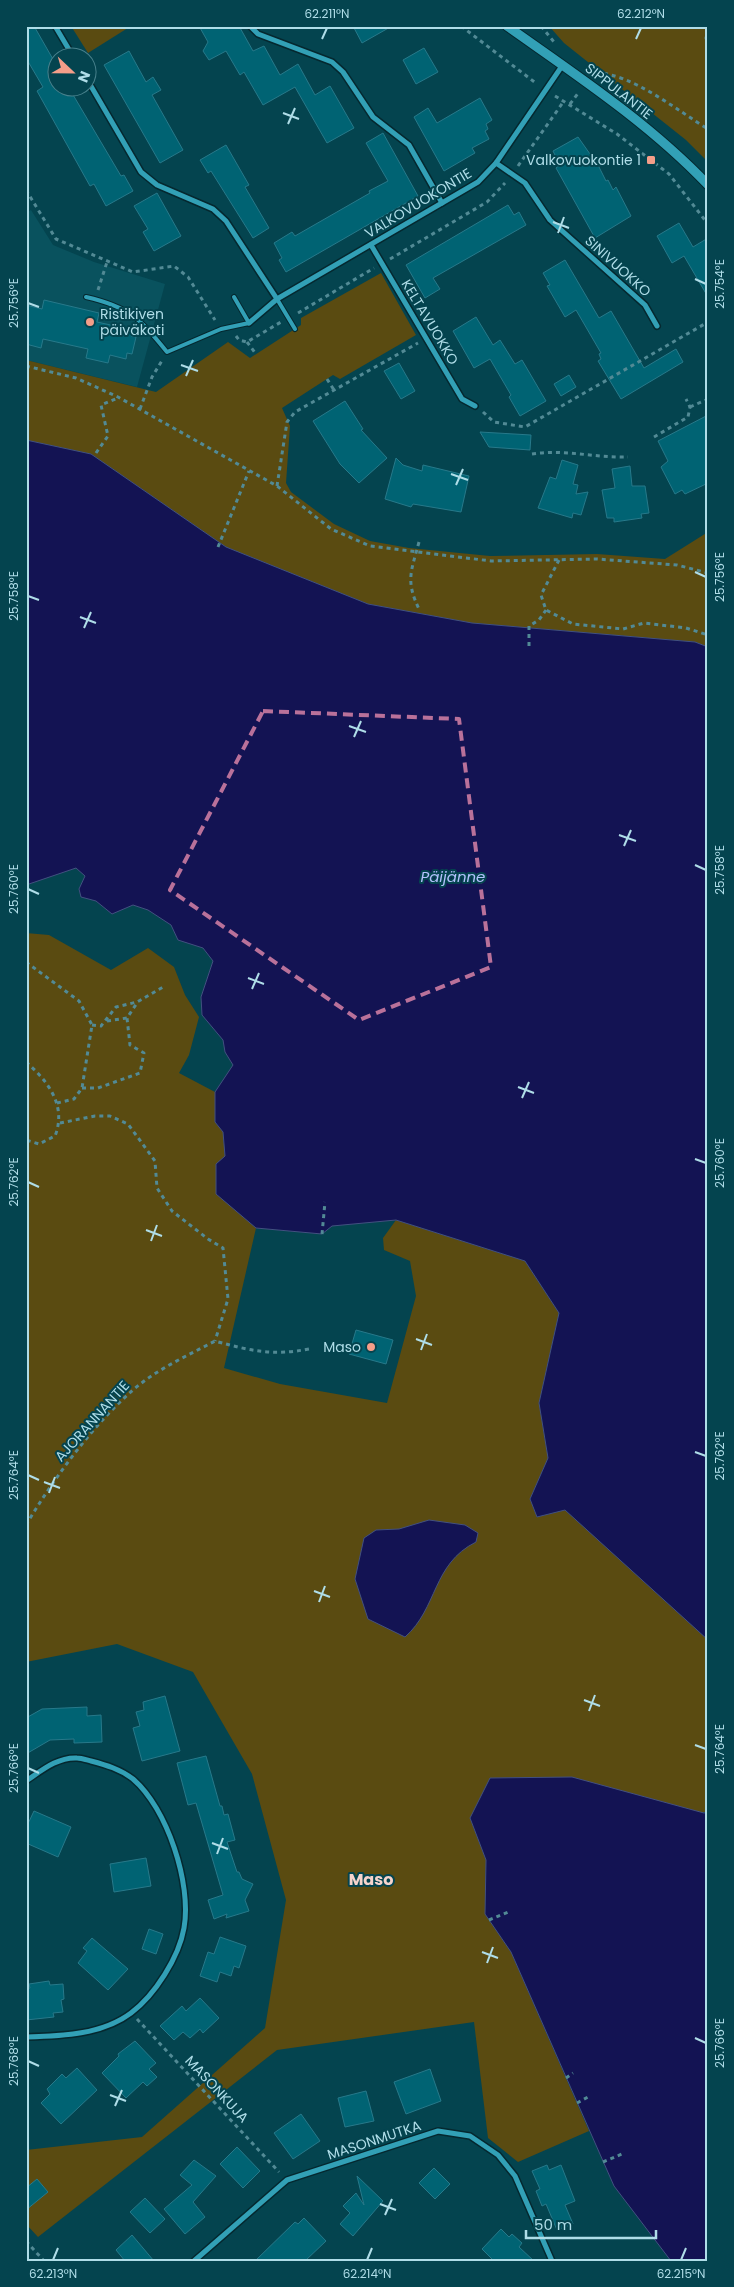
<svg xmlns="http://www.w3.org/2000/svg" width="734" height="2287" font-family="Poppins,sans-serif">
<rect width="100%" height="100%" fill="#04444f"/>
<polygon fill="#09525e" points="31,210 53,245 94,262 165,284 137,387 26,360 26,213"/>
<g fill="#5a4b11">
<polygon points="71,26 131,26 88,53"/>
<polygon points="549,26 708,26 708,162 686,140 564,43"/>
<polygon points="381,273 416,335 340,379 333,375 282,408 290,426 286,483 291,492 334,524 370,541 409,548 490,556 597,554 665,559 708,532 708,647 695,642 472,623 368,604 226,547 91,454 26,440 26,360 156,392 228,342 250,358 301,325 301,318"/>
<polygon points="26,933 49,935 111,970 148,948 174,967 185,995 199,1017 189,1055 179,1073 215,1092 215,1122 223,1132 225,1156 216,1193 256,1228 224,1368 280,1384 387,1403 416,1296 410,1261 384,1250 383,1238 396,1220 525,1261 559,1313 539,1403 548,1458 530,1499 537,1517 565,1510 708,1640 708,1812 470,1818 486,1860 485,1914 511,1952 589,2131 518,2162 488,2138 474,2022 277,2050 38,2237 26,2224 26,2150 142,2137 265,2028 286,1900 252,1774 193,1672 117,1644 26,1662"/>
</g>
<g fill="#131353" stroke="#425080">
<polygon points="26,440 91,454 226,547 368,604 472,623 695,642 708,647 708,1640 565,1510 537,1517 530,1499 548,1458 539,1403 559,1313 525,1261 396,1220 332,1226 322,1234 256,1228 216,1194 216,1164 225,1156 223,1132 215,1122 215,1092 233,1065 225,1052 223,1040 202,1015 201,997 213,961 203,948 178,940 171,925 148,910 133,905 112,914 96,901 81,897 79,889 85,876 76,868 26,885"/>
<path d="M429,1520L465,1525L478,1533L476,1542C432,1564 438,1608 405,1637L368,1619L355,1579L364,1538L376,1530L399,1529Z"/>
<polygon points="572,1777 704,1813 708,1812 708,2261 671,2261 614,2186 511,1952 485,1914 486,1860 470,1818 490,1778"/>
</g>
<g fill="#006373" stroke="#27798a">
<polygon points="26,26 34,26 58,68 58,88 69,88 121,176 124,175 133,191 106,206 94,184 90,186 37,91 43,87 26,58"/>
<polygon points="199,26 239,26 253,51 264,46 280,75 298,64 315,95 330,86 354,128 327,143 295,87 263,105 244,72 240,75 226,51 209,60 203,51 208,42"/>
<polygon points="353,26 392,26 362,43"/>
<polygon points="424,48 438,72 416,84 403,60"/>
<polygon points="129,51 146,82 153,77 161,90 152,95 183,150 160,163 104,65"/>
<polygon points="480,98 492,120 486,124 488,129 485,131 489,139 472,148 475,153 444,171 414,117 428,108 437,123"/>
<polygon points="383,133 418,196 286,272 279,260 282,258 274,243 292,232 295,236 370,193 369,191 388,181 366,143"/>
<polygon points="578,137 590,154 592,153 606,181 608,180 613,190 616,187 631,216 595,238 556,168 560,165 553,151"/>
<polygon points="226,145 249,185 245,187 269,228 253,238 211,171 208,173 200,160"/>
<polygon points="157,193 181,236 154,251 143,232 148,229 134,206"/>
<polygon points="508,205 514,215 519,212 526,225 433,278 440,289 425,298 406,265"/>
<polygon points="679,223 693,247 708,238 708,297 684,256 672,263 657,236"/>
<polygon points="565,260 599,318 611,311 644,368 676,349 683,362 621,399 598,361 601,359 599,354 601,353 576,310 565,317 547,286 550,285 543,273"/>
<polygon points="44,300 99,313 97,322 133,330 131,336 136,337 132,354 127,353 126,359 110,355 108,363 86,358 88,349 43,339 41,348 26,344 26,305 42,309"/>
<polygon points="476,317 493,345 500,340 515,364 522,360 546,401 520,416 509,397 511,395 490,359 474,368 453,331"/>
<polygon points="399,363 415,391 401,399 384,371"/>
<polygon points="569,375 576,387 561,396 554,384"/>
<polygon points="345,401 363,429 361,430 387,458 359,483 340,464 313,421"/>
<polygon points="708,415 708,483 685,494 682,490 675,494 661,467 668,461 658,441"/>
<polygon points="480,432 531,435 530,450 489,447"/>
<polygon points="396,458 403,465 422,471 423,465 469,476 461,512 413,504 411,507 385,499"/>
<polygon points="562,460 578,465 573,484 578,485 576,494 588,492 581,515 573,513 572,518 538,508 550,477 556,479"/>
<polygon points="630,466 632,486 645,486 649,513 641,514 642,518 614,522 614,518 607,518 602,490 615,488 612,469"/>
<polygon points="356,1330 393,1340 386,1364 349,1354"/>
<polygon points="165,1696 180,1751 142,1761 133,1728 140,1726 136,1712 144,1710 143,1702"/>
<polygon points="87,1707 87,1716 101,1715 102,1742 74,1743 74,1739 50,1740 26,1754 26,1718 42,1709"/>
<polygon points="206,1756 220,1806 222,1806 224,1815 228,1814 235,1840 227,1842 237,1872 239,1872 242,1879 253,1884 245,1900 249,1911 226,1918 227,1914 214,1919 208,1900 223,1895 196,1803 188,1805 177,1763"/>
<polygon points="34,1811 71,1827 58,1857 26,1843 26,1828"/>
<polygon points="146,1858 151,1886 114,1892 110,1864"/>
<polygon points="149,1929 163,1934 156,1954 142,1949"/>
<polygon points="220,1937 246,1946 239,1968 234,1966 231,1976 220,1972 217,1982 200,1976 208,1952 214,1954"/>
<polygon points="92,1938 128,1969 108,1990 78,1963 87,1951 83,1948"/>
<polygon points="49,1981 50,1985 63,1984 64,1999 61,2000 63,2012 53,2013 54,2017 26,2020 26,1989 30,1988 29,1984"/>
<polygon points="200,1998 219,2018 203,2033 200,2029 190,2038 183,2032 174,2040 160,2026 182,2006 186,2011"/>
<polygon points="135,2041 156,2063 149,2069 157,2077 147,2086 143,2082 126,2098 102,2073 119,2056 118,2054"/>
<polygon points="77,2068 97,2090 61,2124 41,2103 50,2094 47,2089 62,2074 66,2078"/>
<polygon points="430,2069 441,2101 406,2114 394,2082"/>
<polygon points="366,2091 374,2121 345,2127 338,2098"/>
<polygon points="301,2114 320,2141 293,2159 274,2133"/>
<polygon points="237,2147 260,2171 243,2188 220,2164"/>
<polygon points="194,2160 216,2176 193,2202 205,2217 185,2234 164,2209 192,2185 180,2175"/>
<polygon points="547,2165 549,2170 561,2165 575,2201 565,2205 573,2224 557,2230 546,2204 542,2206 536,2191 540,2189 532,2171"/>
<polygon points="434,2168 450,2184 435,2199 419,2183"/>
<polygon points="357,2176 383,2201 353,2236 340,2224 350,2213 343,2206 356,2193 364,2205"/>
<polygon points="37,2179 48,2192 26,2210 26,2188"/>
<polygon points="145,2198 165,2219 150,2233 130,2212"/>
<polygon points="304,2218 326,2241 305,2261 255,2261 295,2222 298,2224"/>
<polygon points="501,2229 509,2237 512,2234 522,2243 519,2247 534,2261 494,2261 482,2249"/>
<polygon points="132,2235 154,2261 125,2261 116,2250"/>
</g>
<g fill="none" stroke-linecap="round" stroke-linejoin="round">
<g stroke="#05282f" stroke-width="6">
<g id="service">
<path d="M86,297C130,307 140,319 167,352L221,329L249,323L234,297"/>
<polyline points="277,299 295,329"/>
</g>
</g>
<g stroke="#05282f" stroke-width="8">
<g id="minor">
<polyline points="55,26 74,58"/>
<polyline points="250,26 258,34 332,62 343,72 373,117 409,145 442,203"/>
<polyline points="88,81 141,172 157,185 213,209 226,221 277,299"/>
<polyline points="496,163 525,183 550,220 645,305 657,326"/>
<polyline points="371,245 462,399 475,406"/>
<polyline points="249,323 277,299 478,182 496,163 562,66"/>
<path d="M26,1781C41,1771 57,1757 77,1758C81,1758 87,1760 91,1761C106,1765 120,1769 133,1779C167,1808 192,1884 184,1928C179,1957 155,1995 131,2013C102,2035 61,2036 26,2037"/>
<polyline points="194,2261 287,2180 438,2131 470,2136 498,2155 515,2176 552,2261"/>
</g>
</g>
<g stroke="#05282f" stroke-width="11">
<path id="tertiary" d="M507,26C576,75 649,123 708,185"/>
</g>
<g stroke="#528a95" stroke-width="3" stroke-dasharray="4 4" stroke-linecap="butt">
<polyline points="461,26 537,84"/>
<polyline points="541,26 554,42"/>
<polyline points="708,29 706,38 708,44"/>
<path d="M596,73C631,73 678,111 708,129"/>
<polyline points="555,96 617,134 669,174 708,224"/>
<polyline points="570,104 579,92"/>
<polyline points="518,166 564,101"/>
<polyline points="26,190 56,239 133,272 174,266 188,277 215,320"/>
<polyline points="390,259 487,202 505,183"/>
<polyline points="98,290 107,262"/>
<polyline points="298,313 374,268"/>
<polyline points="236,336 239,340 247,342 281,322"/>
<polyline points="247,342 256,354"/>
<polyline points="26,366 76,378 118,397 277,486 331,529 370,546 491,561 597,559 677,565 708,573"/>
<polyline points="327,379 334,390"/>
<polyline points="690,407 708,399"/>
<polyline points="140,409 152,377 163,359"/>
<polyline points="483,412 494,422 525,427 708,322"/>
<polyline points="654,437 688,417 690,407 686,399"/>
<polyline points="96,453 108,436 101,405 118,398"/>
<path d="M532,454C565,449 595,458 628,457"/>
<polyline points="277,486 287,422 295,412 418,343"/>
<path d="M419,542C411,572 405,581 420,611"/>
<polyline points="218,547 249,471"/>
<polyline points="559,560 541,595 546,610 573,624 623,629 644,623 686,628 708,635"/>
<polyline points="529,646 529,626 539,620 546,610"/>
<polyline points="26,962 79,1001 92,1025 82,1088 74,1099 57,1103"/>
<polyline points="107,1021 127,1018 137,1003"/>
<polyline points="92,1025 101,1026 116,1007 137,1002 163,987"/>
<path d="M26,1062C48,1081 67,1106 55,1136L39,1144L26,1140"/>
<polyline points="82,1088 98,1088 140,1073 144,1053 130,1045 127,1018"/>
<polyline points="60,1123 95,1116 110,1116 128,1124 155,1161 157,1188 172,1211 208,1239 223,1248 228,1299 215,1341"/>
<polyline points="322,1234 325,1202"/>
<path d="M26,1525C54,1478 92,1426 133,1390C157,1369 187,1356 215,1341C251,1351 272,1356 309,1349"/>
<polyline points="489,1920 511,1911"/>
<polyline points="137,2019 279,2172"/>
<polyline points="566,2078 573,2073"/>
<polyline points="577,2103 588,2097"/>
<polyline points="603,2162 622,2154"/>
<polyline points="26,2241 44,2261"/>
</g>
<use href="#service" stroke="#32a0b6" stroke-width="4"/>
<use href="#minor" stroke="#32a0b6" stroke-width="5"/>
<use href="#tertiary" stroke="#32a0b6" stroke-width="9"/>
</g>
<path fill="none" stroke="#b9719a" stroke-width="4" stroke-dasharray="10 6" stroke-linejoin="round" d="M263,711L459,719L491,967L359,1020L170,890Z"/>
<path fill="none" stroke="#afdde8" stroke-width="2" d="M322,39L327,28M636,39L641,28M283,113L299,119M288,124L295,108M553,222L569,228M558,233L564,217M695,279L706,284M28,303L39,307M181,365L198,371M186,376L193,360M451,474L468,480M456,485L463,469M695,572L706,577M28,596L39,600M80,617L96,623M84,628L91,612M349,726L366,732M354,737L361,721M619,835L636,841M624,846L631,830M695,865L706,870M28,889L39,894M248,978L264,984M252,989L259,973M518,1087L534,1093M522,1098L529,1082M695,1159L706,1163M28,1182L39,1187M146,1230L162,1236M151,1241L157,1225M416,1339L432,1345M421,1350L427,1334M695,1452L706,1456M28,1475L39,1480M44,1482L60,1488M49,1493L55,1477M314,1591L330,1597M319,1602L325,1586M584,1700L600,1706M589,1711L595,1695M695,1745L706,1749M28,1768L39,1773M212,1843L228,1849M217,1854L223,1838M482,1952L498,1958M487,1963L493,1947M695,2038L706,2043M28,2061L39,2066M110,2095L126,2101M115,2106L122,2090M380,2204L396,2210M385,2215L392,2199M53,2260L58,2248M367,2260L372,2248M681,2260L686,2248"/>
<g fill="#f49e89" stroke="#04444f" stroke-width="2">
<rect x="646" y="155" width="10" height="10" rx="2.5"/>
<circle cx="90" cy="322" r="5"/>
<circle cx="371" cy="1347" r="5"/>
</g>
<g text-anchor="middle" stroke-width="4" stroke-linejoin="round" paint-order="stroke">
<g font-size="14" fill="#afdde8" stroke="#04444f">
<text transform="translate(619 91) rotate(38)" y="5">SIPPULANTIE</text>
<text transform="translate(418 203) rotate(-31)" y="5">VALKOVUOKONTIE</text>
<text transform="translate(618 266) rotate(42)" y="5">SINIVUOKKO</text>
<text transform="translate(430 322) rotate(59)" y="5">KELTAVUOKKO</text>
<text transform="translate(92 1421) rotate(-48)" y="5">AJORANNANTIE</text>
<text transform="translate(217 2089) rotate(47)" y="5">MASONKUJA</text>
<text transform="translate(374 2140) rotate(-18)" y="5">MASONMUTKA</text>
</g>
<g font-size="14" fill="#afdde8" stroke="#04444f" text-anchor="end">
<text x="641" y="165">Valkovuokontie 1</text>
<text x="100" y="319" text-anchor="start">Ristikiven<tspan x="100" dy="16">päiväkoti</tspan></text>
<text x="361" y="1352">Maso</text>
</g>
<g font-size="15" font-style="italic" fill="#b3c1fd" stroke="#04444f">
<text x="453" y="882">Päijänne</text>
</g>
<g font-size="16" font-weight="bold" fill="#f6d4cc" stroke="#04444f">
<text x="371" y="1885">Maso</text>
</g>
</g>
<rect width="734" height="2287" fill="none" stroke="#04444f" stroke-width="55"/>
<g transform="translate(72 72) rotate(112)"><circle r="24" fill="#04444f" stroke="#48818c"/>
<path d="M0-4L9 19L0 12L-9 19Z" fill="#f49e89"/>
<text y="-8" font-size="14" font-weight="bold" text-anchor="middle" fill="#afdde8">N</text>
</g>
<path d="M526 2230v8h130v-8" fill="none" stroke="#afdde8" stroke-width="2.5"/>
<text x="534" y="2230" font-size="15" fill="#afdde8" stroke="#04444f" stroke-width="4" paint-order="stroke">50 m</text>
<rect x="28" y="28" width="678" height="2232" fill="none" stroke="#afdde8" stroke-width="2"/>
<g font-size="12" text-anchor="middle" fill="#afdde8">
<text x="327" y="18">62.211°N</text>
<text x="641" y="18">62.212°N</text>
<text transform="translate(720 284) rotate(-90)" y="4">25.754°E</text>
<text transform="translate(14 303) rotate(-90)" y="4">25.756°E</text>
<text transform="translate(720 577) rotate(-90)" y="4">25.756°E</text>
<text transform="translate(14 596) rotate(-90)" y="4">25.758°E</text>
<text transform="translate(720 870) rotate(-90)" y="4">25.758°E</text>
<text transform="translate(14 889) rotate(-90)" y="4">25.760°E</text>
<text transform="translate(720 1163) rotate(-90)" y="4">25.760°E</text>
<text transform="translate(14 1182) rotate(-90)" y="4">25.762°E</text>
<text transform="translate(720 1456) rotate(-90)" y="4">25.762°E</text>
<text transform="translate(14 1475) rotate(-90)" y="4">25.764°E</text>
<text transform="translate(720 1749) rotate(-90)" y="4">25.764°E</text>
<text transform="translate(14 1768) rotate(-90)" y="4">25.766°E</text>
<text transform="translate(720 2043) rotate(-90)" y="4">25.766°E</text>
<text transform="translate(14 2061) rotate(-90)" y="4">25.768°E</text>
<text x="53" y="2278">62.213°N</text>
<text x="367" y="2278">62.214°N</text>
<text x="681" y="2278">62.215°N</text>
</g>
</svg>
